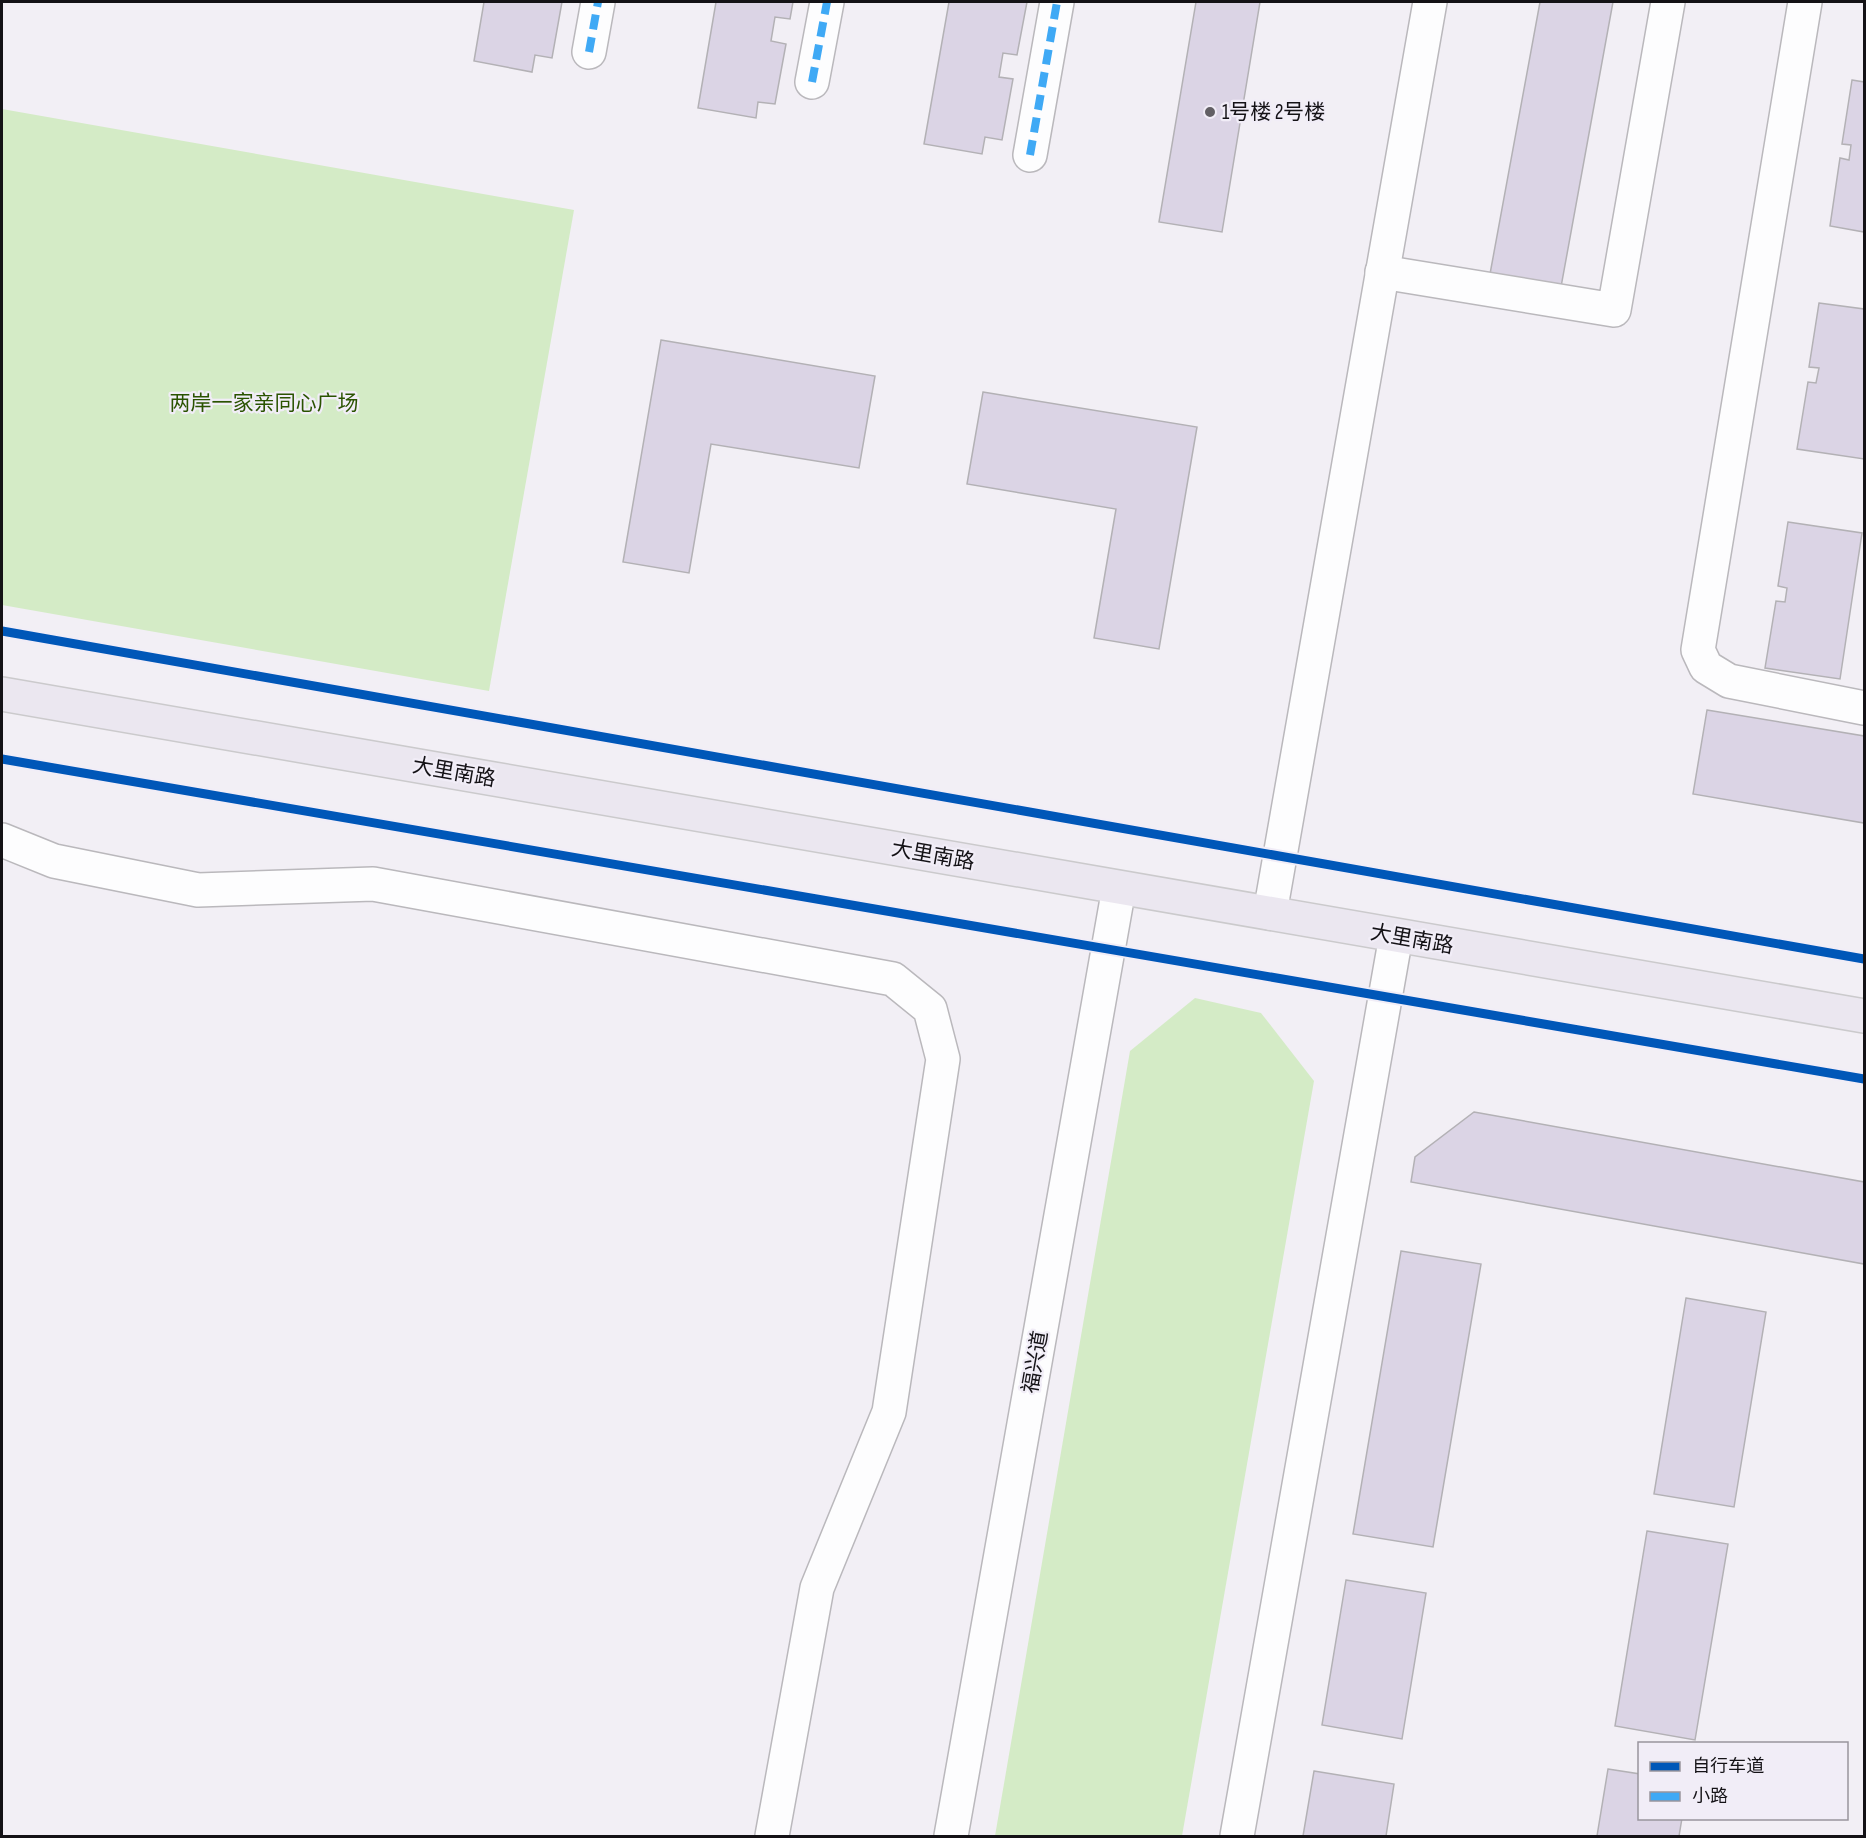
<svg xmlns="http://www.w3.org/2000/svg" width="1866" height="1838" font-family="'Sofia Sans Condensed','Noto Sans SC',sans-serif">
<rect width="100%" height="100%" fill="#f2eff5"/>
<g fill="#d4ebc6">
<polygon points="2,109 574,210 489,691 2,605"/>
<polygon points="1195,998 1261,1013 1314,1081 1182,1836 995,1836 1130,1051"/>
</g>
<g fill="#dbd4e5" stroke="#b3b1b5" stroke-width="1.5">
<polygon points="484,2 562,2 552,58 535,55 532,72 474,61"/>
<polygon points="716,2 793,2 790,19 775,17 771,41 786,44 775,104 758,102 756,118 698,108"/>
<polygon points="949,2 1027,2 1017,55 1003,53 999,77 1013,79 1002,140 985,137 982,154 924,144"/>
<polygon points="1196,2 1260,2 1222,232 1159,222"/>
<polygon points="1540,2 1613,2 1561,287 1490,274"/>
<polygon points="1852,80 1864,82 1864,232 1830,226 1840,158 1849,160 1851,145 1842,144"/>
<polygon points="1819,303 1864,309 1864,459 1797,449 1808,382 1816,383 1819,368 1809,367"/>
<polygon points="661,340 875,376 859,468 711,444 689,573 623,562"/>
<polygon points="983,392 1197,427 1159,649 1094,638 1116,509 967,484"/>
<polygon points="1788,522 1862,533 1840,679 1765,668 1776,601 1785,602 1787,588 1778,586"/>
<polygon points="1707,710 1864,736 1864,823 1693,794"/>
<polygon points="1474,1112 1864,1182 1864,1264 1411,1182 1415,1157"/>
<polygon points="1401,1251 1481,1264 1433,1547 1353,1534"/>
<polygon points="1686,1298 1766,1312 1734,1507 1654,1494"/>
<polygon points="1647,1531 1728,1544 1695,1740 1615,1726"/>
<polygon points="1346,1580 1426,1593 1402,1739 1322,1725"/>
<polygon points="1608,1769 1640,1774 1640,1818 1682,1818 1679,1836 1597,1836"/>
<polygon points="1314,1771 1394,1784 1386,1836 1303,1836"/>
</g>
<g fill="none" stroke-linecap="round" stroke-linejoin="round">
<g stroke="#bab8bc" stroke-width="36">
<g id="minor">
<polyline points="1805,2 1698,650 1706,667 1729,681 1864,708"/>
<polyline points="589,52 598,2"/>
<polyline points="812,82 827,2"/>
<polyline points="1030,155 1057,2"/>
<polyline points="1382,272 1614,310 1668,2"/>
<polyline points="2,840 54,861 198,890 373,884 893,979 930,1009 943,1059 889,1412 817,1588 772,1836"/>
<polyline points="1270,913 1430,2"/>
<polyline points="951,1836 1119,888"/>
<polyline points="1237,1836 1396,936"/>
</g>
</g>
<g stroke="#cbcacc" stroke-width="36">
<polyline id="major" points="2,694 1864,1016"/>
</g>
<use href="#minor" stroke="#fdfdfe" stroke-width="33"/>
<use href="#major" stroke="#ebe7f0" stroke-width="33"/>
<g stroke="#3fa9f5" stroke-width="8" stroke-dasharray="15 8" stroke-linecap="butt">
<polyline points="589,52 598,2"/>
<polyline points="812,82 827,2"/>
<polyline points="1030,155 1057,2"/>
</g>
<g stroke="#f1edf7" stroke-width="13">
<g id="cycleway">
<polyline points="2,631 1864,959"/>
<polyline points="2,759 1864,1079"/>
</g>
</g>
<use href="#cycleway" stroke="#0057b8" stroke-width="9"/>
</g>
<circle fill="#625f64" stroke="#f1edf7" stroke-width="2" cx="1210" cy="112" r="6"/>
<g text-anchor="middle" stroke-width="4.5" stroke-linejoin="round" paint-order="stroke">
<g font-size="21" fill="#141216" stroke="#f1edf7" text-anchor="start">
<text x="1222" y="119">1号楼 2号楼</text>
</g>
<g font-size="21" fill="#2a5300" stroke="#f1edf7">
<text x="264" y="410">两岸一家亲同心广场</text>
</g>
<g font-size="21" fill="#141216" stroke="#f1edf7">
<text transform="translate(454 772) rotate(10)" y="7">大里南路</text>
<text transform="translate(933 855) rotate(10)" y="7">大里南路</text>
<text transform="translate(1412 939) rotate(10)" y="7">大里南路</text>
<text transform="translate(1035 1362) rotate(-80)" y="7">福兴道</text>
</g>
</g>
<rect width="1866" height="1838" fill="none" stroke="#141216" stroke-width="6"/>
<rect x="1638" y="1742" width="210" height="78" fill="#f1edf7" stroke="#99959d" stroke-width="1.5"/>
<rect x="1650" y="1762" width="30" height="9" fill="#0057b8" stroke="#99959d" stroke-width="1.5"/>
<text x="1692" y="1772" font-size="18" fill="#141216">自行车道</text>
<rect x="1650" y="1792" width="30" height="9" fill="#3fa9f5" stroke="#99959d" stroke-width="1.5"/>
<text x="1692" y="1802" font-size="18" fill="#141216">小路</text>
</svg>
